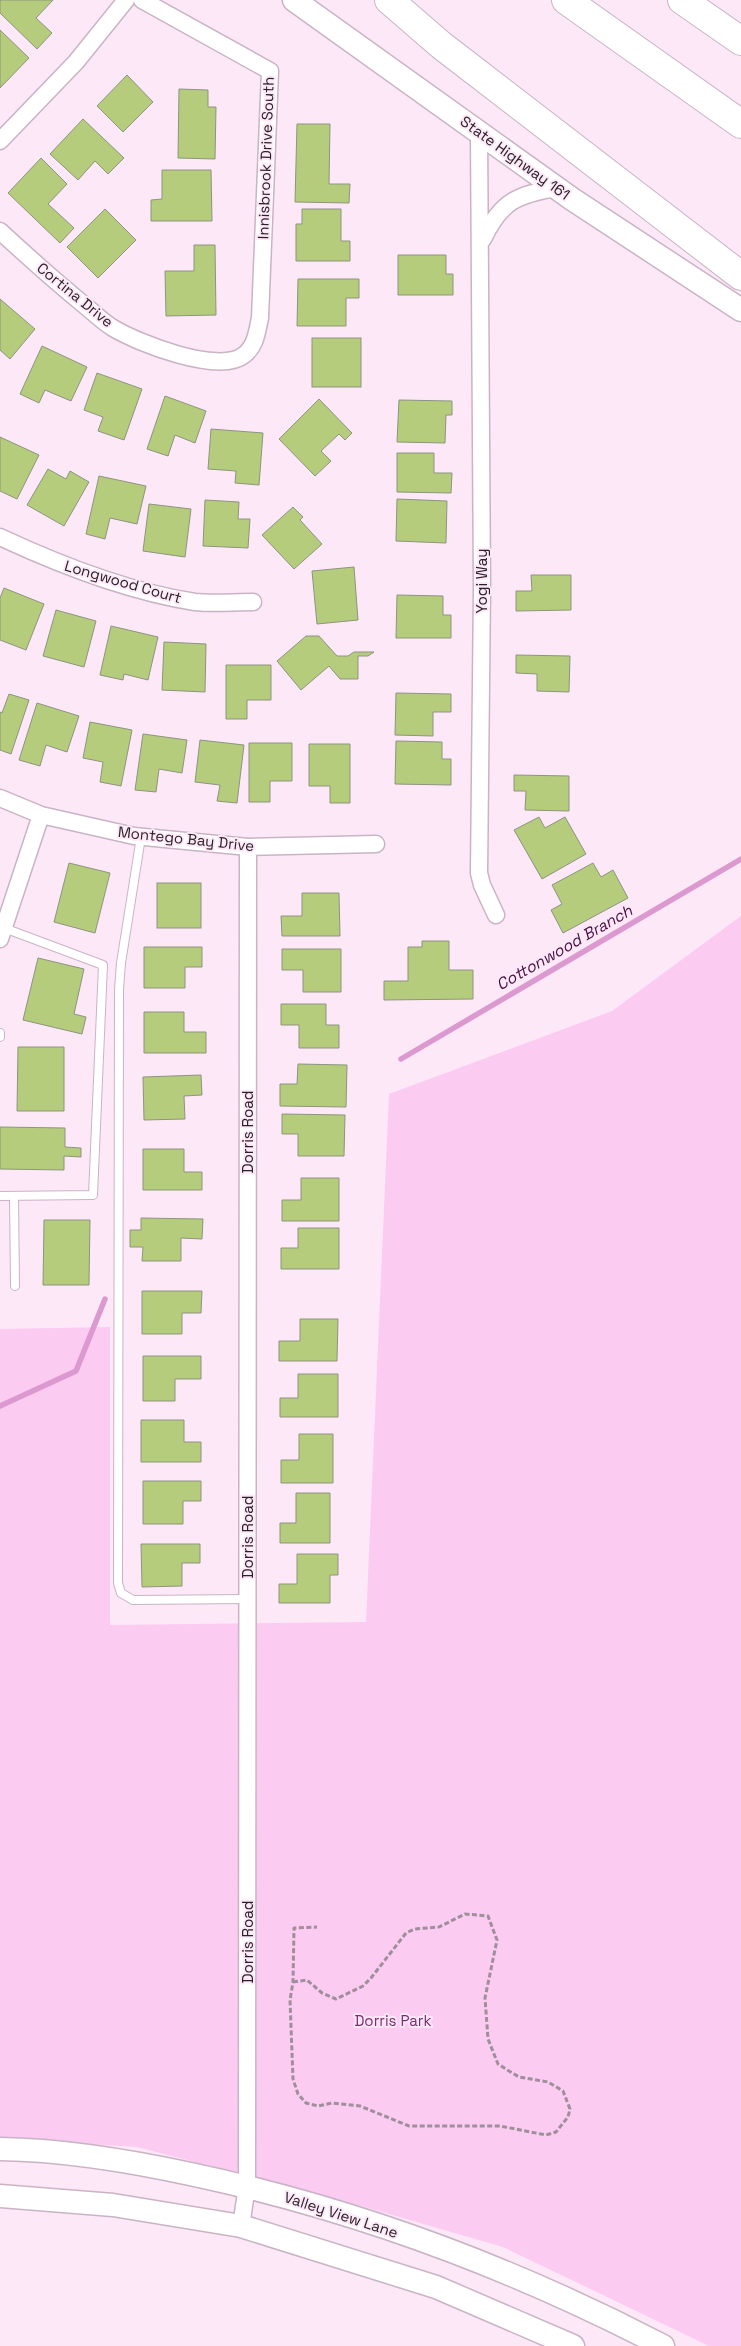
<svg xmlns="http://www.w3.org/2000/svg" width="741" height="2346" font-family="'Space Grotesk',sans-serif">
<rect width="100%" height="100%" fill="#fde8f8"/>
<polygon fill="#fccbf2" points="741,916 741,2346 709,2346 503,2247 344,2201 137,2147 0,2139 0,1329 110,1327 110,1625 366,1622 389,1094 612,1011"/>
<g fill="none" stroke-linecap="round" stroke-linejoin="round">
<g stroke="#db99cf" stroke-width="5.5">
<polyline points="401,1059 741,859"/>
<polyline points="0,1406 76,1371 105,1299"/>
</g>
</g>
<g fill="#b5cc7d" stroke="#8d947f">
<polygon points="0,0 53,0 36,18 52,33 37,49 0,13"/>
<polygon points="0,30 29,58 0,88"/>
<polygon points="127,75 153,102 123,132 97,106"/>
<polygon points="179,89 208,90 208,107 216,107 215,159 178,158"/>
<polygon points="83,119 124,158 108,174 95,161 78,180 50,154"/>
<polygon points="297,124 330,124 329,184 350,184 349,203 295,202"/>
<polygon points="41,158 67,184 48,204 74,228 60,243 8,193"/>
<polygon points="162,170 211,170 212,221 151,221 151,200 162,199"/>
<polygon points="105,209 136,240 98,278 67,247"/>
<polygon points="302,209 341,209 341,241 350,241 350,261 296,261 296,224 302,224"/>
<polygon points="194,245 215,245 216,315 166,316 165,271 194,271"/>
<polygon points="398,255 446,255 446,274 453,274 453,295 398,295"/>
<polygon points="298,279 359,279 359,298 346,298 346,326 297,326"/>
<polygon points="0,299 35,329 10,359 0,350"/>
<rect x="312" y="338" width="49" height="49"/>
<polygon points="42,346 87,367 71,401 45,390 39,403 20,394"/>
<polygon points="97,373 142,389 124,440 98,431 103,417 84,410"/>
<polygon points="165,396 206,411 195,443 175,435 168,456 147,449"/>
<polygon points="319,399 352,433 345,440 339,434 321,451 331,461 315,476 279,439"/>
<polygon points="399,400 452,401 452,415 446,415 445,443 397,442"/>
<polygon points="211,429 263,433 259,485 235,483 236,471 208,469"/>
<polygon points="0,437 39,455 17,499 0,491"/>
<polygon points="397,453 434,453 434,473 452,473 451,493 397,492"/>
<polygon points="48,469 66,479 70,471 89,482 64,526 27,505"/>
<polygon points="99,476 146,486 137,524 110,518 105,539 86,534"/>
<polygon points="397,499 447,501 446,543 396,541"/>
<polygon points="205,500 239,502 238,519 250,519 248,548 203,546"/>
<polygon points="149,504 191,509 185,557 143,551"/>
<polygon points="293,507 303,517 300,520 322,544 294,569 262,535"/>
<polygon points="354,567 358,620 317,624 312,571"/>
<polygon points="531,575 571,575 571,610 516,611 516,591 532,591"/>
<polygon points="4,588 44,604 26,650 0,640 0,598"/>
<polygon points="397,595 443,596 443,615 451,615 451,638 396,638"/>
<polygon points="56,610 96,621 84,667 43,656"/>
<polygon points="111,626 158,637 148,680 124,674 123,680 100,675"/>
<polygon points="306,636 319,636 337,656 348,656 354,652 374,652 368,656 358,656 358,679 340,679 329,666 301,690 277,661"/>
<polygon points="164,642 206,644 205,692 162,690"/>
<polygon points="516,655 570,656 569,692 537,691 537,674 516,673"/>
<polygon points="226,665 271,665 271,700 247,700 247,719 226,719"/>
<polygon points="396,693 451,694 451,712 433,712 433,736 395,735"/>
<polygon points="9,694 29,700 11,754 0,750 0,712 2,713"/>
<polygon points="37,703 79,716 67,752 46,745 40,766 19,760"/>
<polygon points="90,722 132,730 121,786 100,782 103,762 83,758"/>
<polygon points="143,734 187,740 182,773 159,769 156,792 135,790"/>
<polygon points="200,740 244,745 237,803 217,801 220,785 195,782"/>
<polygon points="396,741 442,742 442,759 451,759 451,785 395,784"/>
<polygon points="249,743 292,743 292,781 270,781 270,802 249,802"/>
<polygon points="309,744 350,744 350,803 330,803 330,786 309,786"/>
<polygon points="514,775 569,776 569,811 525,810 526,791 514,791"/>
<polygon points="539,817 545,828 565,817 586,854 542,879 514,830"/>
<polygon points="69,863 110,873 95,933 54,922"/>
<polygon points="593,863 601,877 613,870 628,898 563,933 551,910 562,904 552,885"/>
<rect x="157" y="883" width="44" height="45"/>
<polygon points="302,893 339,893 340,936 282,936 281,916 302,916"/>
<polygon points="422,941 449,941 449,970 473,970 473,999 384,1000 384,981 408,981 408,947 422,947"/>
<polygon points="144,947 202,947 202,967 185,967 185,988 144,988"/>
<polygon points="282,949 341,949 341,992 303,992 303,970 282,970"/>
<polygon points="38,958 84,969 74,1014 86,1017 82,1034 23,1020"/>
<polygon points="281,1004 326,1004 326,1025 339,1025 339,1048 299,1048 299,1025 281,1025"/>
<polygon points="144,1012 184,1012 184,1032 206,1032 206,1053 144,1053"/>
<polygon points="18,1047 64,1047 64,1111 17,1111"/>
<polygon points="298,1064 347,1065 346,1107 280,1106 280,1084 297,1084"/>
<polygon points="201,1075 202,1095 184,1096 185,1119 144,1120 143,1077"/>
<polygon points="282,1114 345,1115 344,1156 298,1156 298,1134 282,1134"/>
<polygon points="0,1127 65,1128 65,1147 81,1148 81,1157 64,1156 64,1170 0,1169"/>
<polygon points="143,1149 184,1149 184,1172 202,1172 202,1190 143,1190"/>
<polygon points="301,1178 339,1178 339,1221 282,1221 282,1200 301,1200"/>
<polygon points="141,1218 203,1219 202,1239 181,1238 181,1261 142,1261 143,1247 130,1247 130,1230 141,1230"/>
<polygon points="44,1220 90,1220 89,1285 43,1285"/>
<polygon points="298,1228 339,1228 339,1269 281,1269 281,1248 298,1248"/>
<polygon points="142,1291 202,1291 201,1313 182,1313 182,1334 142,1334"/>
<polygon points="300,1319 338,1319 337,1361 279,1361 279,1341 300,1341"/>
<polygon points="143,1356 201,1356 201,1379 175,1379 175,1401 143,1401"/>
<polygon points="298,1374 338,1374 338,1417 280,1417 280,1398 298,1398"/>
<polygon points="141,1420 184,1420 184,1442 201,1442 201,1462 141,1462"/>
<polygon points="299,1434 333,1434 333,1483 281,1483 281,1460 299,1460"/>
<polygon points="143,1481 201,1481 201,1501 183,1501 183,1524 143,1524"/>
<polygon points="296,1493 330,1493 330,1543 280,1543 280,1523 296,1523"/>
<polygon points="141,1544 200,1544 200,1563 182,1563 182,1586 142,1587"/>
<polygon points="297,1554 338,1554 338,1575 330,1575 330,1603 279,1603 279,1584 297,1584"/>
</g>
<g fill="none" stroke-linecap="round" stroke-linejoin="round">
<g stroke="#c9b4c5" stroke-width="10">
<g id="service">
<polyline points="141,837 121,963 119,989 118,1583 121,1593 133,1600 248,1599"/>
<polyline points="0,1033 0,1037"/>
<polyline points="0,1196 93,1195 103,965 4,928"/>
<polyline points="14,1196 15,1286"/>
</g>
</g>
<g stroke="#c9b4c5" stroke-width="19">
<g id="minor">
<polyline points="479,132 482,588 479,873 482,885 496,915"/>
<polyline points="0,141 76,62 126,0"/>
<path d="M0,231C27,256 55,281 83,304C93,312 103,322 113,328C138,343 219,375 244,355C256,346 257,331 260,318L270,71L142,0"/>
<path d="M483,239C501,201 517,195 556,188"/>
<path d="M0,537C60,565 130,592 195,602C214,604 234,602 253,602"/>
<polyline points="0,798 41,815 134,836 248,847 376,844"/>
<polyline points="0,939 41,815"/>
<polyline points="241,2226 247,2186 248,847"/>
</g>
</g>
<g stroke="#c9b4c5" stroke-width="25">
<g id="secondary">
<polyline points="294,0 572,199 741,310"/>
<path d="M0,2149C65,2150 131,2161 195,2175C358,2210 515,2269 663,2346"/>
<polyline points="0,2196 113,2205 241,2226 436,2287 573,2346"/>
</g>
</g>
<g stroke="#c9b4c5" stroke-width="30">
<g id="motorway">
<polyline points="389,0 441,45 741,276"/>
<polyline points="566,0 741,124"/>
<polyline points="682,0 741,41"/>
</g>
</g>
<polyline stroke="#9e8f9a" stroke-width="3" stroke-dasharray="5 2.5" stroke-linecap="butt" points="293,1982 307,1980 322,1993 336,1999 363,1986 371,1978 406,1933 415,1929 439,1927 465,1914 488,1916 497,1940 485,1998 488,2039 498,2064 509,2071 519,2077 548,2082 563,2091 570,2109 568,2117 556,2132 546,2135 500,2126 409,2126 360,2106 332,2103 318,2106 306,2103 298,2094 293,2079 290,2000 293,1982 294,1928 317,1927"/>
<use href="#service" stroke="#fff" stroke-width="8"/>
<use href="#minor" stroke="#fff" stroke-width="16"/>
<use href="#secondary" stroke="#fff" stroke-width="22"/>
<use href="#motorway" stroke="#fff" stroke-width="28"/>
</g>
<g text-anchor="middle" stroke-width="4" stroke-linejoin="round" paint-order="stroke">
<g font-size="15" fill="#2a2228" stroke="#fde8f8">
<text transform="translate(266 158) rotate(-88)" y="5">Innisbrook Drive South</text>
<text transform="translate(515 158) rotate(36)" y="5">State Highway 161</text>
<text transform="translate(75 295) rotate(39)" y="5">Cortina Drive</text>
<text transform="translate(482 581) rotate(-90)" y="5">Yogi Way</text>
<text transform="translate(123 582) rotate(16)" y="5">Longwood Court</text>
<text transform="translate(186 839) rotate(6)" y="5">Montego Bay Drive</text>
<text transform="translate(248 1132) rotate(-90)" y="5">Dorris Road</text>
<text transform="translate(248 1537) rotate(-90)" y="5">Dorris Road</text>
<text transform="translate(248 1942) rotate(-90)" y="5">Dorris Road</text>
<text transform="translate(341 2215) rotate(18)" y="5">Valley View Lane</text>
</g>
<g font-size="15" fill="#792c6f" stroke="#fde8f8">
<text x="393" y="2026">Dorris Park</text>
</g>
<g font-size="16" font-style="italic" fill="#480d41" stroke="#fde8f8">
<text transform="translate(564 947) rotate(-30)" y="6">Cottonwood Branch</text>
</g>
</g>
</svg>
